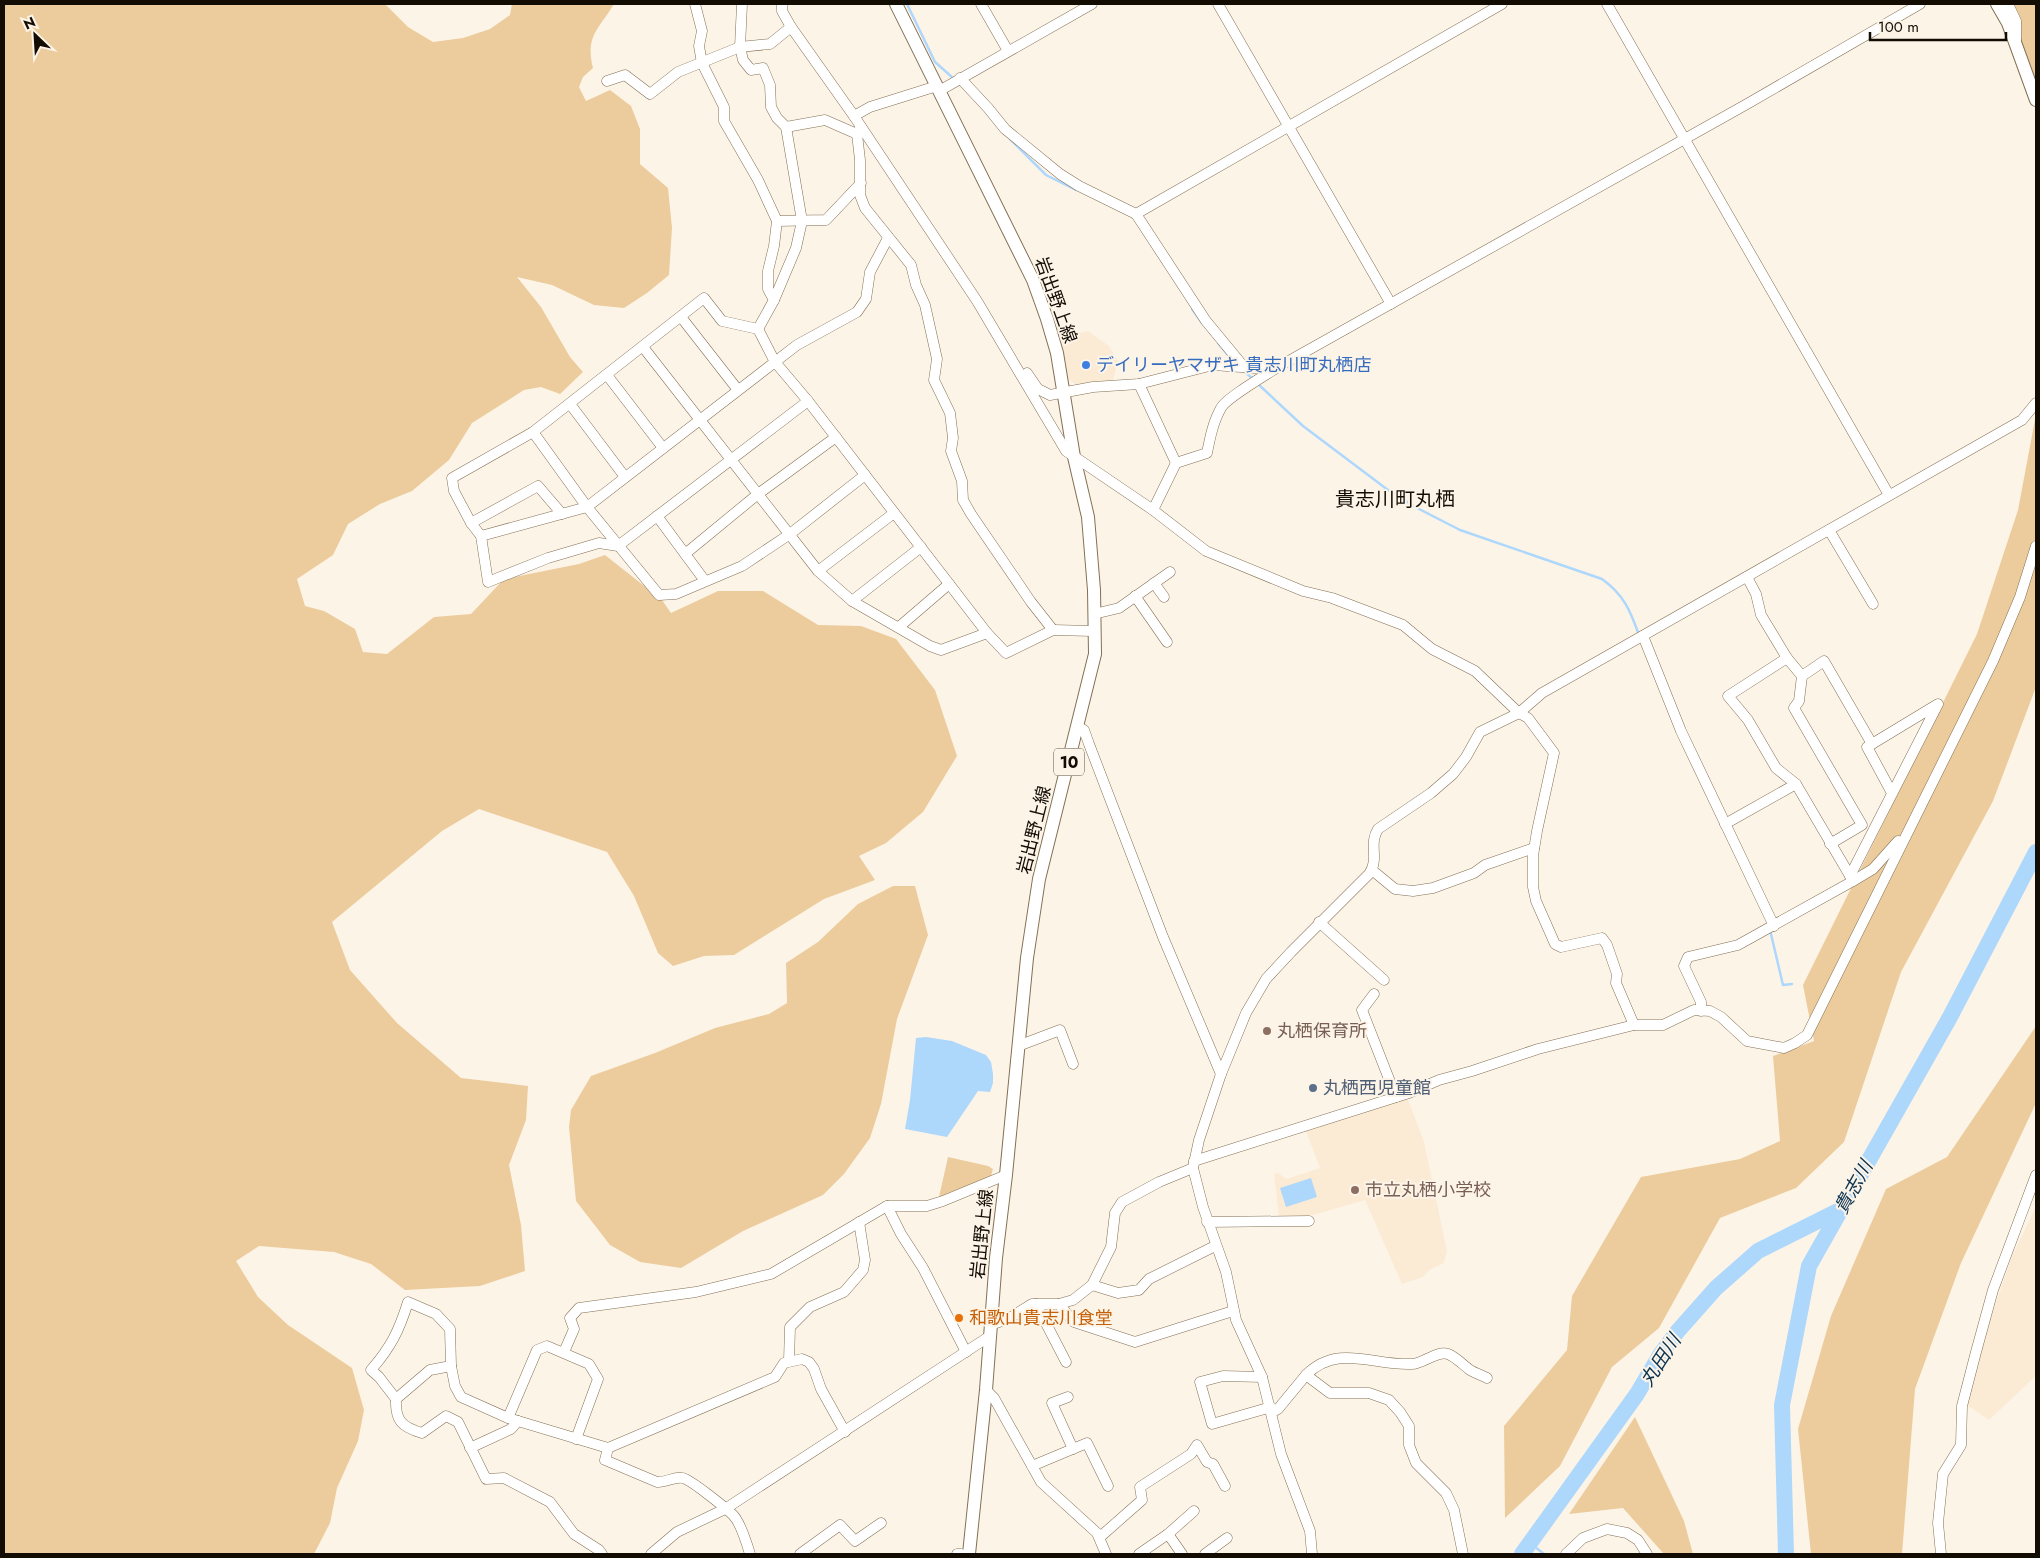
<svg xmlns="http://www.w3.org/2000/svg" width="2040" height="1558" font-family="Jost,'Noto Sans JP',sans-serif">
<rect width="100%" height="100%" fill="#fdf4e8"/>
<g fill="#fbebd5">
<polygon points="1088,331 1109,346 1118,361 1113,381 1077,385 1069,380 1061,337"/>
<polygon points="1407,1097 1424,1142 1447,1251 1444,1263 1429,1270 1423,1277 1402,1284 1365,1200 1303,1218 1279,1217 1274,1174 1278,1173 1286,1179 1320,1168 1306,1131"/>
<polygon points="2036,1207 2036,1376 1989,1420 1967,1405 1976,1361 2012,1256"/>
</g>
<g fill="#eccc9c">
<path d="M4,4H385L408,27L433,42L463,38L490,29L510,15L512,4H614C599,29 585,36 593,68L583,77L579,87L586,101L610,90L631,106L640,129V164L668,188L672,228L669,275L647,293L624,308L594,305L552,285L517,277L541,307L570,357L583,372L560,394L541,387L524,390L472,423L449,460L412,491L380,504L348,524L333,555L297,579L305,606L324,611L355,629L363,652L387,654L434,617L471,614L504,579L579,564L605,555L662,600L671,613L718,591H763L818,625L861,626L896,639L935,690L957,756L923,812L886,843L859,856L875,880L824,899L734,955L704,956L673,966L658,953L634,896L607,852L479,809L442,831L332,922L350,970L397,1023L461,1078L528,1086L526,1120L509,1165L521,1225L525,1271L480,1286L405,1290L371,1264L334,1252L259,1246L236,1261L258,1297L288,1325L352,1368L364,1410L358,1441L337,1488L330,1523L314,1554H4Z"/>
<polygon points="2003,4 2036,4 2036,80"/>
<polygon points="2036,414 2036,687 1993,801 1901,972 1844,1142 1796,1188 1720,1218 1659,1328 1612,1367 1560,1466 1505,1518 1504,1426 1567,1350 1572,1296 1641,1177 1740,1159 1780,1141 1773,1056 1814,1041 1803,985 1977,634 2018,510"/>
<polygon points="893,886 915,886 928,935 897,1019 881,1104 870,1138 844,1174 823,1195 743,1231 681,1268 640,1262 610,1245 576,1201 569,1127 571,1110 591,1076 655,1053 715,1028 769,1014 787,1003 786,963 818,942 858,904"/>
<polygon points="2036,1026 2036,1103 1961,1263 1915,1389 1902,1554 1811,1554 1798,1429 1831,1316 1886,1189 1947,1157"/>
<polygon points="948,1157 988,1166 993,1169 991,1176 939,1197"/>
<polygon points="1635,1417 1684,1521 1693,1554 1664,1554 1623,1508 1569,1514"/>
</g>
<g fill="#aed7fc">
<polygon points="926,1037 952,1041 986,1055 991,1062 993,1074 993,1083 990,1092 978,1091 947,1137 905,1129 910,1100 916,1038"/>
<polygon points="1311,1178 1317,1197 1286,1207 1280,1188"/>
</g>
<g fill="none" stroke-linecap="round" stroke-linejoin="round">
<g stroke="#aed7fc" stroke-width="2.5">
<polyline points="907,4 935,62 953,78"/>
<polyline points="1010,139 1046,175 1076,190"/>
<polyline points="1192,309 1202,323"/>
<polyline points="1218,343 1232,360"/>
<polyline points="1245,372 1254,380"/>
<path d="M1258,384L1303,426L1388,490L1417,508L1460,530L1602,579C1624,595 1630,610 1639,635"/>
<polyline points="1770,930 1783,985 1792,984"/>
<polyline points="1530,1543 1544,1554"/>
</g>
<g stroke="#aed7fc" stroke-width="16">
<polyline points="1522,1554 1637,1394 1660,1355 1677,1332 1716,1288 1758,1251 1840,1210"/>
<polyline points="1786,1554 1782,1405 1809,1266 1950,1017 2036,852"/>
</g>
<g stroke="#837054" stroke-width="11">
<g id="minor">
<polyline points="695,4 702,31 699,46 702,63 724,107 724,121 758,180 777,221 774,246 768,271 768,289 774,300 758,329"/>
<polyline points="742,4 740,47 743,60 751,70 763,68 770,85 771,107 777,118 786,127 802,221 796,248 774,300"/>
<polyline points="782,4 782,11 791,27 854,116 977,301 1066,451 1153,510 1206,551 1303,591 1332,598 1403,625 1432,649 1475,671 1519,713 1528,718 1554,753 1537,831 1533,856 1533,887 1536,901 1555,944 1561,947 1602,938 1607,945 1617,974 1616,983 1634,1025"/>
<polyline points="981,4 1008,51"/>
<polyline points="1218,4 1391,304"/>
<polyline points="1607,4 1889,495"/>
<polyline points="2008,4 2016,21 2016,40"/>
<polyline points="960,78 988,108 1005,129 1060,174 1079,186 1136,214 1206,321 1244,367"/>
<polyline points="607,81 625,75 650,94 678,72 740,47 770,44 791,27"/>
<polyline points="939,91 1092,4"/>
<polyline points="854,116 870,107 937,86"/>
<polyline points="786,127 825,120 857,134"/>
<polyline points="861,127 857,134 860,160 860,195 865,208 911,265 916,285 925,305 937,359 934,380 950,413 953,438 951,451 962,481 963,500 971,514 1031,602 1053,630"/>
<polyline points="1136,214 1502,4"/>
<polyline points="777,221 826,220 861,183"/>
<polyline points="681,317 738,390"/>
<polyline points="758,329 722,321 704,298 533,432 452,478 454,491 471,523 481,536 488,582 548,558 599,543 618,546 808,401"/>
<polyline points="758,329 775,362 808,401 987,633 1006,653 1053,630 1093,631"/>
<polyline points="643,347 818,571 852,601 930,646 941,650 987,633"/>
<polyline points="1027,373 1038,389 1050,395 1093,387 1139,384 1213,365 1255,368 1277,367"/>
<polyline points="607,375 663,448"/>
<polyline points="1139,384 1176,463"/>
<polyline points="570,404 625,477"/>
<polyline points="533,432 587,507 659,595 676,594 742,566 790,534 865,475"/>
<path d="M1153,510L1176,463L1207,453C1210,438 1213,422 1221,408C1226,398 1266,375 1278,367L1747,104L1920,4"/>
<polyline points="657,516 705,581"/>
<polyline points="471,523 538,486 562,514"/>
<polyline points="1829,530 1873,604"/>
<polyline points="481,536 587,507 797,345 857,312 866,299 870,272 888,238"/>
<polyline points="685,554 758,494 836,437"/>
<polyline points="818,571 894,513"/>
<polyline points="1154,583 1164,597"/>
<polyline points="1135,596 1167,642"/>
<polyline points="852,601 921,547"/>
<polyline points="1094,614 1119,608 1170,572"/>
<polyline points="899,627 949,584"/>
<polyline points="1643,636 1681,731 1774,926"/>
<polyline points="1787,658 1802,676 1824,661 1872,744"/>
<polyline points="1802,676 1799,701 1794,708 1862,825 1830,844"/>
<polyline points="1077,726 1084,730 1089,744 1163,937 1221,1074"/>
<polyline points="1725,824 1796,784"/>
<polyline points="1372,870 1395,889 1413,891 1433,888 1474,873 1485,865 1534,848"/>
<polyline points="1850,876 1938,704 1867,747 1892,793"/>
<polyline points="1853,881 1873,869 1898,841"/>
<polyline points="1319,922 1384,980"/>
<polyline points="1374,994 1362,1010 1396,1097"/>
<polyline points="1701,1011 1701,1002 1684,966 1688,957 1738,945 1853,881 1796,784 1776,768 1748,720 1728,696 1787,658 1761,615 1756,594 1747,577"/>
<polyline points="1018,1046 1060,1030 1073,1064"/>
<polyline points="1194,1161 1409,1093 1439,1080 1472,1071 1538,1049 1634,1025 1663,1025 1694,1010 1710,1011 1721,1017 1747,1041 1784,1048 1795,1043 1807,1035 1993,661 2020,597 2036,546"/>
<polyline points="887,1206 901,1234 923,1268 966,1352"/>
<polyline points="1207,1222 1309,1221"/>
<polyline points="1092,1285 1118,1293 1139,1290 1149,1279 1215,1246"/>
<polyline points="1036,1304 1066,1362"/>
<polyline points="1059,1304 1074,1322 1135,1342 1233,1311"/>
<polyline points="990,1325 1008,1319 1032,1304 1059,1304 1073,1300 1092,1285 1111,1247 1115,1213 1122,1202 1159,1182 1193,1168"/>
<polyline points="564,1352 574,1329 570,1318 579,1308 696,1292 771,1274 887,1206 927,1206 943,1201 1006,1175"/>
<polyline points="789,1361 790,1327 810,1307 844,1292 863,1270 865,1260 859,1222"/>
<path d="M1306,1375C1338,1343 1373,1366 1412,1364C1423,1364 1437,1350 1448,1354C1456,1357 1463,1365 1470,1370C1475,1373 1481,1375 1487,1378"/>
<polyline points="1262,1377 1223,1376 1200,1382 1212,1424 1271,1407"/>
<polyline points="986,1390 994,1398 1041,1482 1097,1533 1106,1554"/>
<polyline points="1068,1397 1052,1403 1073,1449"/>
<path d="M396,1399L379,1377L371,1370C391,1347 399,1331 408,1302L436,1314L450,1329L451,1366"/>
<polyline points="1272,1412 1278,1409 1306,1375 1330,1393 1369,1393 1389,1400 1400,1412 1409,1426 1409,1445 1416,1463 1446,1493 1454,1510 1463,1554"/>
<polyline points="508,1418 537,1350 547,1346 589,1364 598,1379 576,1439"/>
<polyline points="470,1448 511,1429 518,1421"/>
<path d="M608,1448L605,1460L657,1482C666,1483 674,1476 683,1478C691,1480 726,1508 733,1515C740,1522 747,1544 750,1554"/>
<polyline points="1032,1466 1087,1443 1108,1486"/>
<polyline points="1168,1534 1182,1554"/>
<polyline points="1100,1537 1142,1500 1140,1487 1191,1454 1197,1445 1207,1462 1213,1464 1225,1486"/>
<path d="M602,1554L599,1550L574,1534L550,1502L504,1478L486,1479L458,1422L446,1416L422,1433C402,1427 395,1421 396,1399L430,1370L451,1366L455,1386L461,1397L508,1418L608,1448L775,1377L784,1363L802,1359L809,1362L814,1369L821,1389L845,1432"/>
<polyline points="651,1554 677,1532 725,1509 990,1336"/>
<polyline points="800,1554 840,1525 855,1541 881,1523"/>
<polyline points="957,1554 961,1554"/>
<polyline points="1139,1554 1168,1534 1194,1511"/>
<polyline points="1205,1554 1227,1538"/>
<path d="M1312,1554L1310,1531L1281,1454L1262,1377L1236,1320L1226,1272L1203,1207L1193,1168L1199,1140L1221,1074L1246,1013L1266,979L1291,952L1369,874C1380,858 1368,845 1378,829L1431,793L1453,774L1466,757L1480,732L1519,713L1542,693L2022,420L2036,403"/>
<polyline points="1566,1554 1583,1538 1607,1529 1627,1533 1638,1540 1647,1554"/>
<polyline points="1941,1554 1938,1523 1943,1474 1961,1445 1962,1406 1976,1352 1993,1290 2036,1175"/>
</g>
</g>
<g stroke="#837054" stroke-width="14">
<g id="major">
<polyline points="896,4 1033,280 1047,319 1057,353 1074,457 1088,517 1094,590 1095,654 1039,879 1027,958 1006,1175 996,1258 986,1390 969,1554"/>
<polyline points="1997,4 2008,23 2036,100"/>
</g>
</g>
<use href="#minor" stroke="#fff" stroke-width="10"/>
<use href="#major" stroke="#fff" stroke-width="12"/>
</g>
<circle fill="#3f7fe0" stroke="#fdf4e8" stroke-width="2" cx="1086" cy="365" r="5"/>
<g fill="#8d6e63" stroke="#fdf4e8" stroke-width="2">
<circle cx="1267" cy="1031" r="5"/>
<circle cx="1355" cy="1190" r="5"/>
</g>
<circle fill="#5c6f8a" stroke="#fdf4e8" stroke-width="2" cx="1313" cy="1088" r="5"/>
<circle fill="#e8710a" stroke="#fdf4e8" stroke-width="2" cx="959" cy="1318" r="5"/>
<g text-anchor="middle" stroke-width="4" stroke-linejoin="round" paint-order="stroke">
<rect fill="#fdf4e8" stroke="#595248" stroke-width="1" x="1054" y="748.5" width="30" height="27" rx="4"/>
<g font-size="16" font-weight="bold" fill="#130c03">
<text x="1069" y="768">10</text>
</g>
<g font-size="18" fill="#130c03" stroke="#fdf4e8">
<text transform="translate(1056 300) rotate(70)" y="6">岩出野上線</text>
<text transform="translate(1034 830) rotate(-76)" y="6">岩出野上線</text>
<text transform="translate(982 1234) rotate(-84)" y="6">岩出野上線</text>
</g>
<g font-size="18" fill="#366cbe" stroke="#fdf4e8" text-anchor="start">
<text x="1096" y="371">デイリーヤマザキ 貴志川町丸栖店</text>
</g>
<g font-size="18" fill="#785e54" stroke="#fdf4e8" text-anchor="start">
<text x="1277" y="1037">丸栖保育所</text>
<text x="1365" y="1196">市立丸栖小学校</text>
</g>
<g font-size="18" fill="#4e5e75" stroke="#fdf4e8" text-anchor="start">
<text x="1323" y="1094">丸栖西児童館</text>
</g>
<g font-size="18" fill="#c56008" stroke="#fdf4e8" text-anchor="start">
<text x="969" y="1324">和歌山貴志川食堂</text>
</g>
<g font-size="19" font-style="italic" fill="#0b3350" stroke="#fdf4e8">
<text transform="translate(1853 1187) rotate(-61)" y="7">貴志川</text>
<text transform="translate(1660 1360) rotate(-57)" y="7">丸田川</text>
</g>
<g font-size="20" fill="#130c03" stroke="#fdf4e8">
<text x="1395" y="506">貴志川町丸栖</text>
</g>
</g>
<rect width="2040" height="1558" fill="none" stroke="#130c03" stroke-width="10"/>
<g transform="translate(35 35) rotate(335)" stroke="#fdf4e8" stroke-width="4" paint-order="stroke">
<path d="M0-4L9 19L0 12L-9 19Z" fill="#130c03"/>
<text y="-8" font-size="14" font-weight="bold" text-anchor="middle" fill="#130c03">N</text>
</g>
<path d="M1870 32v8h136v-8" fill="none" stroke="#130c03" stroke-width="2.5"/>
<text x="1878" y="32" font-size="15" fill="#130c03" stroke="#fdf4e8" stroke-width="4" paint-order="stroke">100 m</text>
</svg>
